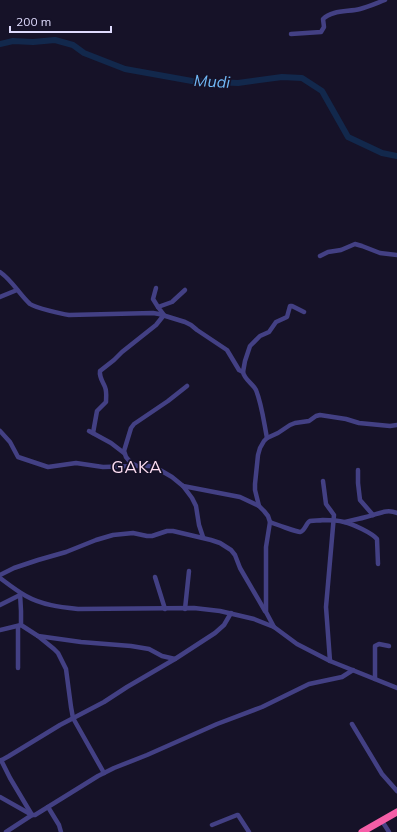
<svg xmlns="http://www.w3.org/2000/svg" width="397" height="832" font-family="Mulish,sans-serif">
<rect width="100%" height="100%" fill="#161228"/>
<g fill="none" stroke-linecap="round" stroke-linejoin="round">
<polyline stroke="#12284c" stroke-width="6" points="0,44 13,41 33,42 55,40 73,45 84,53 125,69 192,81 238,83 282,77 302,78 322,91 348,137 382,153 397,156"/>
<g stroke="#434084" stroke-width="4.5">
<path d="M291,34L321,32L324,27L323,19C332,10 348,12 360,9C368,7 377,3 385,0"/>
<polyline points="320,256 328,252 341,250 355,244 362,246 380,253 397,255"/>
<path d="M0,272C12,280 19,294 30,304C36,308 62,314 69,315L153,313L159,314L185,322L191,325L197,330L227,350L239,370L243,372C244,379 253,384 256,390C262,405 264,423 267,438"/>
<polyline points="156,288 153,299 158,307"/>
<polyline points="0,297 17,290"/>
<polyline points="243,372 245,361 250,346 260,336 269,332 276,322 287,317 290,306 292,306 304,312"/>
<polyline points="187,386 168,401 134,424 131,428 124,451 126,457 131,463 137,466 149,466 160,470 172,477 183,486 240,497 259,506 264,511 268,516 270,522 266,547 266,612 274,627"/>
<polyline points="0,431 10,442 18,457 48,467 76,463 103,467 136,466"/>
<polyline points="89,431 111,443 124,453"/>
<path d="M93,433L97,411L106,402C106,397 107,392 105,387C103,382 99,377 100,371L114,360L122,352L156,325L164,315L158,307L172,302L185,290"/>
<polyline points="358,470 358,483 360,500 373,515"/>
<polyline points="323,481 326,504 334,515 326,607 330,661"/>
<polyline points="183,486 192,498 196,506 199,525 203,537"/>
<polyline points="259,506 255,490 255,484 258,455 260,448 264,441 267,438 278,433 290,425 295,423 309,421 316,416 320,415 346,419 359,423 390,426 397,425"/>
<path d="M270,522C275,524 297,532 300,532C305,531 306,523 310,521C314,520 319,521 323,520C330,520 337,520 344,522C353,524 372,533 377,539L378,564"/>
<path d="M345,522C352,520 359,519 366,517C377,515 386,508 397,513"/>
<polyline points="0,575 14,568 38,560 66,552 96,540 113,535 133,533 147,536 152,536 167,531 173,531 211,540 220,543 231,550 235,555 240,568 265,611"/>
<polyline points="155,577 165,609"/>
<path d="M0,578C8,584 17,591 26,596C42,605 60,607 78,609L194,608L220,611L254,619L274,627L297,644L330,661L397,688"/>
<polyline points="20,593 21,611 21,625 38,636 54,649 58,653 66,669 71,707 73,718 104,773"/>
<polyline points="0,605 20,595"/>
<polyline points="185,609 189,571"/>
<polyline points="0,630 21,625"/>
<polyline points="38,636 81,642 131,646 149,649 162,656 175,659"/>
<polyline points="18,668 18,626"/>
<polyline points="375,679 375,646 379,644 389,646"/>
<polyline points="352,724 382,774 397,791"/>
<polyline points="1,760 10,778 32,815 6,832"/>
<polyline points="0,761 9,756 60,725 104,702 127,687 175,659 215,633 224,625 231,613"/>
<polyline points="0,797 32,815 35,815 98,776 114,768 147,755 217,724 262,707 309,684 342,677 353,670"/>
<polyline points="48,807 59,825 61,832"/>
<polyline points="382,821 389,832"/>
<polyline points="212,825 237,815 238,815 249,832"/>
</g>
<polyline stroke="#f55ea7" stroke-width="7" points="362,832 397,812"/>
</g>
<g text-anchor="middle" stroke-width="3.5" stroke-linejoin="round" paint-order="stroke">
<g font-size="16" font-style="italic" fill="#70b8f6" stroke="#161228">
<text transform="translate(212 81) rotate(3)" y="6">Mudi</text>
</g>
<g font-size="17" letter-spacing="1" fill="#fdddf1" stroke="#161228">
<text x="137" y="473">GAKA</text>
</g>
</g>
<path d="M10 26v6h101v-6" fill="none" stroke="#dfdbfd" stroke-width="2"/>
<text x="16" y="26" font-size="12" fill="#dfdbfd" stroke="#161228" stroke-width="3" paint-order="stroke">200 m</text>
</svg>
